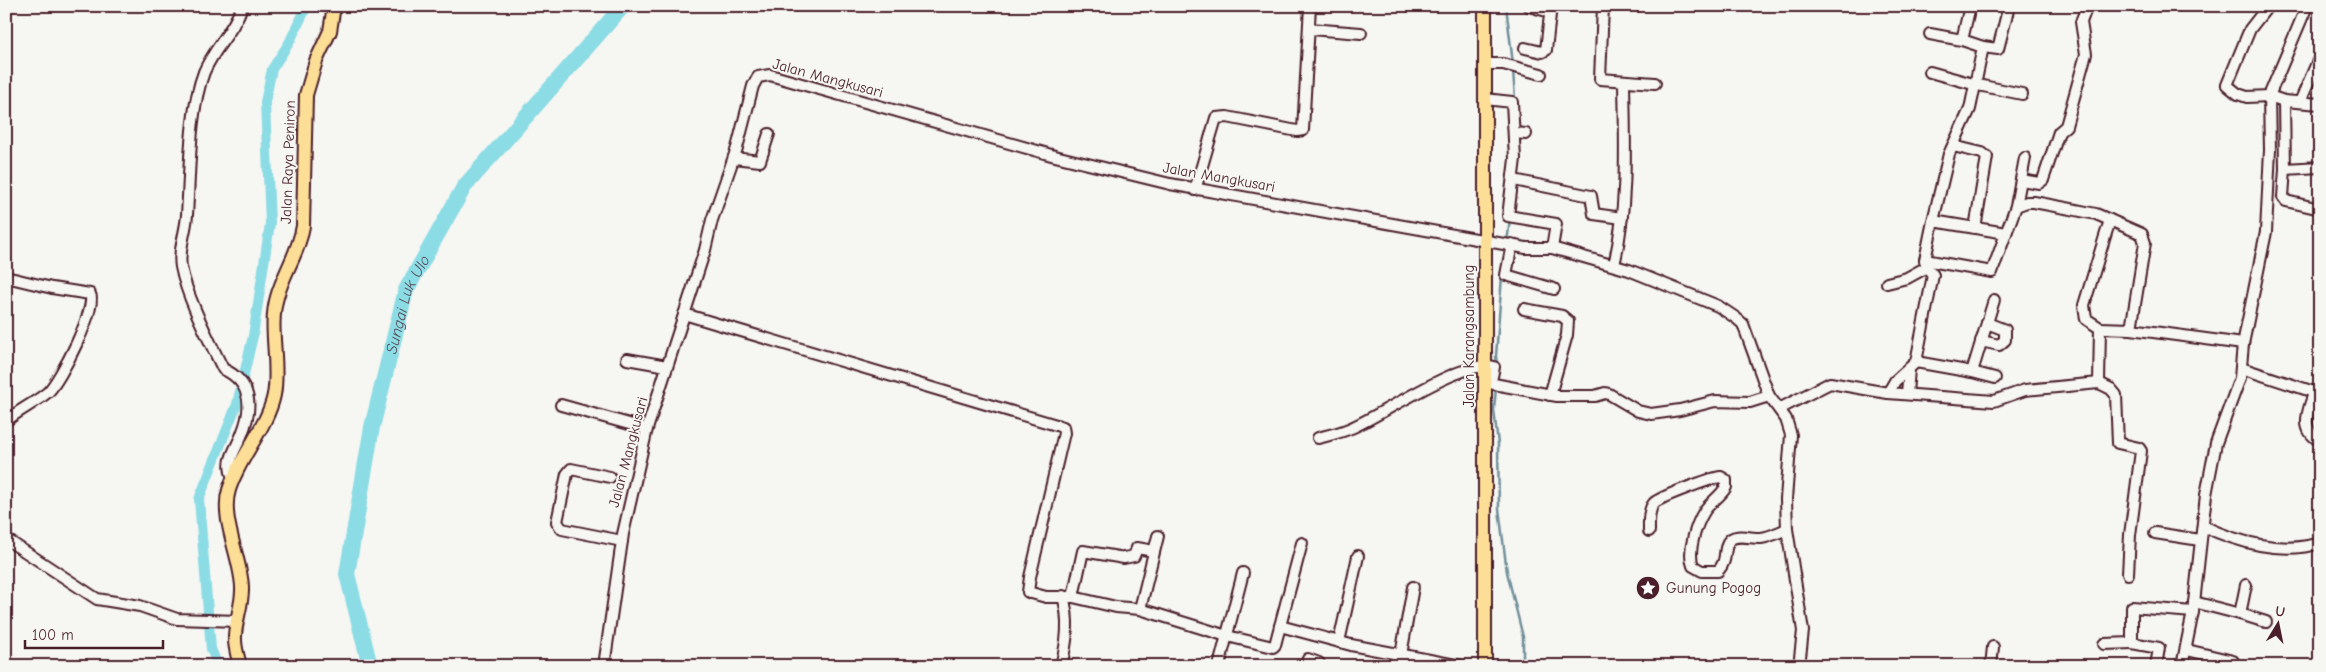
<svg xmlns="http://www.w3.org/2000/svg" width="2326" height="672" font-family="'Comic Neue',sans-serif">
<rect width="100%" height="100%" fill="#f6f6f2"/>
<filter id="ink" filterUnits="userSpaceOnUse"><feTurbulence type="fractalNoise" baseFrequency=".02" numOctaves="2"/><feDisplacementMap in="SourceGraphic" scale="10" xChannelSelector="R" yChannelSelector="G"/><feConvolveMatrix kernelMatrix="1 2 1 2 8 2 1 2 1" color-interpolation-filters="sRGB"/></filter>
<g filter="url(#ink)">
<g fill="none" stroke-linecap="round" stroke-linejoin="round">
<g stroke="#72909b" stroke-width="2.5">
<polyline points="1506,6 1513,64"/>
<polyline points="1513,70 1515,99"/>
<polyline points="1507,243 1510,219"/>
<polyline points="1497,365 1496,356 1502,276"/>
<polyline points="1496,388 1494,410 1498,444 1499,509 1507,572 1523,637 1523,666"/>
</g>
<polyline stroke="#8cdce5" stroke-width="10" points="218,666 211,649 199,499 237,404 253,336 270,224 265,102 272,69 289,43 307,6"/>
<path stroke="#8cdce5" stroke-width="16" id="s1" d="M370,666L347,574L372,427L406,290L464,187L623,6"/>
<g stroke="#4a1f2b" stroke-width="14">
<g id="minor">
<polyline points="1529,6 1550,12"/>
<polyline points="1603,6 1600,79 1655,83"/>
<polyline points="2268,6 2250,29 2227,85 2238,94 2247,97 2269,96 2284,101 2320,104"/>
<polyline points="6,10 7,6"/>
<polyline points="1310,29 1361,33"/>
<polyline points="1930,34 1962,40"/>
<polyline points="1983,47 1998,49 2009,6"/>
<polyline points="1525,48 1542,52 1546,50 1551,6"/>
<polyline points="1485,64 1503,64 1541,74"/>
<polyline points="1930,72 1973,84 2022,94"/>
<polyline points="1485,99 1512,102 1515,159 1508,216 1556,224 1552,248"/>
<polyline points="2284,101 2285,169 2283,197 2286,201 2320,209"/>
<polyline points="2300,102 2320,56"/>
<polyline points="1514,133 1526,134"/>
<polyline points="1953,146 1982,153 1987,157 1975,228"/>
<polyline points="734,158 760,161 769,134"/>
<polyline points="2285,169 2320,167"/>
<polyline points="1514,180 1591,196 1594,214 1622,218"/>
<polyline points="2021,180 2039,183 2043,180 2059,132 2066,126 2086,54 2081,22 2087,6"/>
<polyline points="1195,190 1216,118 1227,117 1297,131 1303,130 1310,6"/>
<polyline points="2016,206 2025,158"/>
<polyline points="1933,221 1949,154 1970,109 1983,47 1962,40 1970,6"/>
<polyline points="1512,244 1506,275 1554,289"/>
<polyline points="1925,260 1992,272 2016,206 2027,202 2034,202 2071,209 2096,214 2142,234 2145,243 2131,329"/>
<path d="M1614,265C1628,205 1625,143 1624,82"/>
<path d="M6,277L52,288L90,294C98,307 60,381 48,392C35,403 19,410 6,421"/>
<polyline points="1887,283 1907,278 1927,267"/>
<polyline points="1524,309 1562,316 1568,321 1567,335 1550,395"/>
<polyline points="684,314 1063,427 1064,433 1030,577 1028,592 1046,597 1073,597 1116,607 1140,609"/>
<polyline points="2100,328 2086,319 2084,305 2110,220"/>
<polyline points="1981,341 1999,345 2005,340 2005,330 1987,323"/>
<polyline points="627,359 667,366"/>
<polyline points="1916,362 1972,372 1995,378"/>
<polyline points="2241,368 2320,394"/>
<polyline points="1972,372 1994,300"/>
<polyline points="2099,383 2111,389 2116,395 2118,443 2139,448 2141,451 2130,535 2128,574"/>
<polyline points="1888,393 1895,381 1916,362 1933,275 1927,267 1925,260 1933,221 2006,233"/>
<path d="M2314,393C2308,412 2299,429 2320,441"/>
<polyline points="1907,394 1909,369"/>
<polyline points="561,405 647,429"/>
<polyline points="1779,409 1830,383 1888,393 1994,401 2025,390 2099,383 2100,328 2131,329 2243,344"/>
<path d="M1318,438C1329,435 1340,433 1351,428C1383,415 1463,358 1494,367L1491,381L1494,384L1557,396H1595L1605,393L1609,394L1638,411L1651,414L1680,410L1715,401L1750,402L1769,396"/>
<polyline points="610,477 571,469 567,474 557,522 562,529 622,541"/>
<path d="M233,478C225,460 236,450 242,434C253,407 252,382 223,369C209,340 187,298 181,267C178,250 186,232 187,215C190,172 189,111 204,72C214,48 234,31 242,6"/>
<path d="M2203,526C2237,542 2282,555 2320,543"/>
<path d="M1649,531C1649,522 1648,510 1654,503C1660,497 1711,478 1721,477L1726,480V487C1721,496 1711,502 1705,510C1696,524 1687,551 1693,566L1702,571H1718C1728,560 1723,552 1728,542C1734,532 1752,539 1761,538C1770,537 1779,532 1787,529"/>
<polyline points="2155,533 2200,540"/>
<polyline points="1158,536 1140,609 1227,636 1273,647 1275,645 1280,626 1351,645 1461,666"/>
<polyline points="6,539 97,599 140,606 177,619 238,621"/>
<polyline points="1073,597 1083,551 1124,558 1134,556 1137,548 1154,551"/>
<polyline points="2194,602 2240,614 2246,585"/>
<polyline points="2240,614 2266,622"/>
<polyline points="1280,626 1302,543"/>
<polyline points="1339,642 1358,556"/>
<polyline points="2104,644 2132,643"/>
<polyline points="2187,650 2233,661"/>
<polyline points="1401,655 1413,587"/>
<polyline points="604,666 623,534 647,429 705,250 712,220 737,148 753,86 758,77 770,75 1055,156 1170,184 1526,248 1552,248 1629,270 1718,306 1736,318 1743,324 1769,396 1786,419 1791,435 1786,499 1787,529 1803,631 1799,666"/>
<path d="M1061,666C1067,642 1070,621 1063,596"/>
<polyline points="1219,666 1243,573"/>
<polyline points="1305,666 1308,659 1319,663"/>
<polyline points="1395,666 1398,654"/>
<polyline points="1991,666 1993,647"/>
<polyline points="2156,666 2159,648 2132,643 2132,607 2193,612"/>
<polyline points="2182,666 2193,612 2206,495 2216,443 2240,378 2243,344 2266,232 2270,150 2269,96 2307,6"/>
</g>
</g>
<g stroke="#4a1f2b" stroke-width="16">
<g id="major">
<path d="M240,666C238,657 235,648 235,640C234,623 243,605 242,587C241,558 220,518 229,490C239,457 267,428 274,395C280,363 268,328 277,297C284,272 299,252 303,226L306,95L316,61L330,31L334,6"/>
<polyline points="1485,666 1485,6"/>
</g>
</g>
<use href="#minor" stroke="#f6f6f2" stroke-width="10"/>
<use href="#major" stroke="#fcde96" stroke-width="12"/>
</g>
</g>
<defs>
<g id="sight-disc" transform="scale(1.25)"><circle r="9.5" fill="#4a1f2b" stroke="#f6f6f2"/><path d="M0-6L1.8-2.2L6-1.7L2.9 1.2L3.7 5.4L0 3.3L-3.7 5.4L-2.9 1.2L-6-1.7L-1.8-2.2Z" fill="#fff"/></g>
</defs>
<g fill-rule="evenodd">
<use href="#sight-disc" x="1648" y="588"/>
</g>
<g text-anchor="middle" stroke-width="4" stroke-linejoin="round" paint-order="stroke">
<g font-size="15" fill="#4a1f2b" stroke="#f6f6f2">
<text transform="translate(828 78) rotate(15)" y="5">Jalan Mangkusari</text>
<text transform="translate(288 162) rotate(-88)" y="5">Jalan Raya Peniron</text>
<text transform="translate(1219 177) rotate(10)" y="5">Jalan Mangkusari</text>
<text transform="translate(1469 336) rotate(-90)" y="5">Jalan Karangsambung</text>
<text transform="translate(628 452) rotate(-75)" y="5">Jalan Mangkusari</text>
</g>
<g font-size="15" fill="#4a1f2b" stroke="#f6f6f2" text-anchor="start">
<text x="1666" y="593">Gunung Pogog</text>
</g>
<g font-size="16" font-style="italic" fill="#5a4e5a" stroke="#f6f6f2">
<text dy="6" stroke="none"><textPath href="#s1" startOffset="372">Sungai Luk Ulo</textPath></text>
</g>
</g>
<rect width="2326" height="672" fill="none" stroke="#f6f6f2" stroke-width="25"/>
<rect x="12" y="12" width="2301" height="647" fill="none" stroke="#4a1f2b" stroke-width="2" filter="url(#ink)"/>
<g transform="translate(2278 624) rotate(10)" stroke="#f6f6f2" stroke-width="4" paint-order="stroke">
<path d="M0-4L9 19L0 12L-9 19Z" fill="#4a1f2b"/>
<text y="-8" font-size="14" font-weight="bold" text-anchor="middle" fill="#4a1f2b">U</text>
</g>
<path d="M25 640v8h138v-8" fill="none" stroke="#4a1f2b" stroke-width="2.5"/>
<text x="32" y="640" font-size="15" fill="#4a1f2b" stroke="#f6f6f2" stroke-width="4" paint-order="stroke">100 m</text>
</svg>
